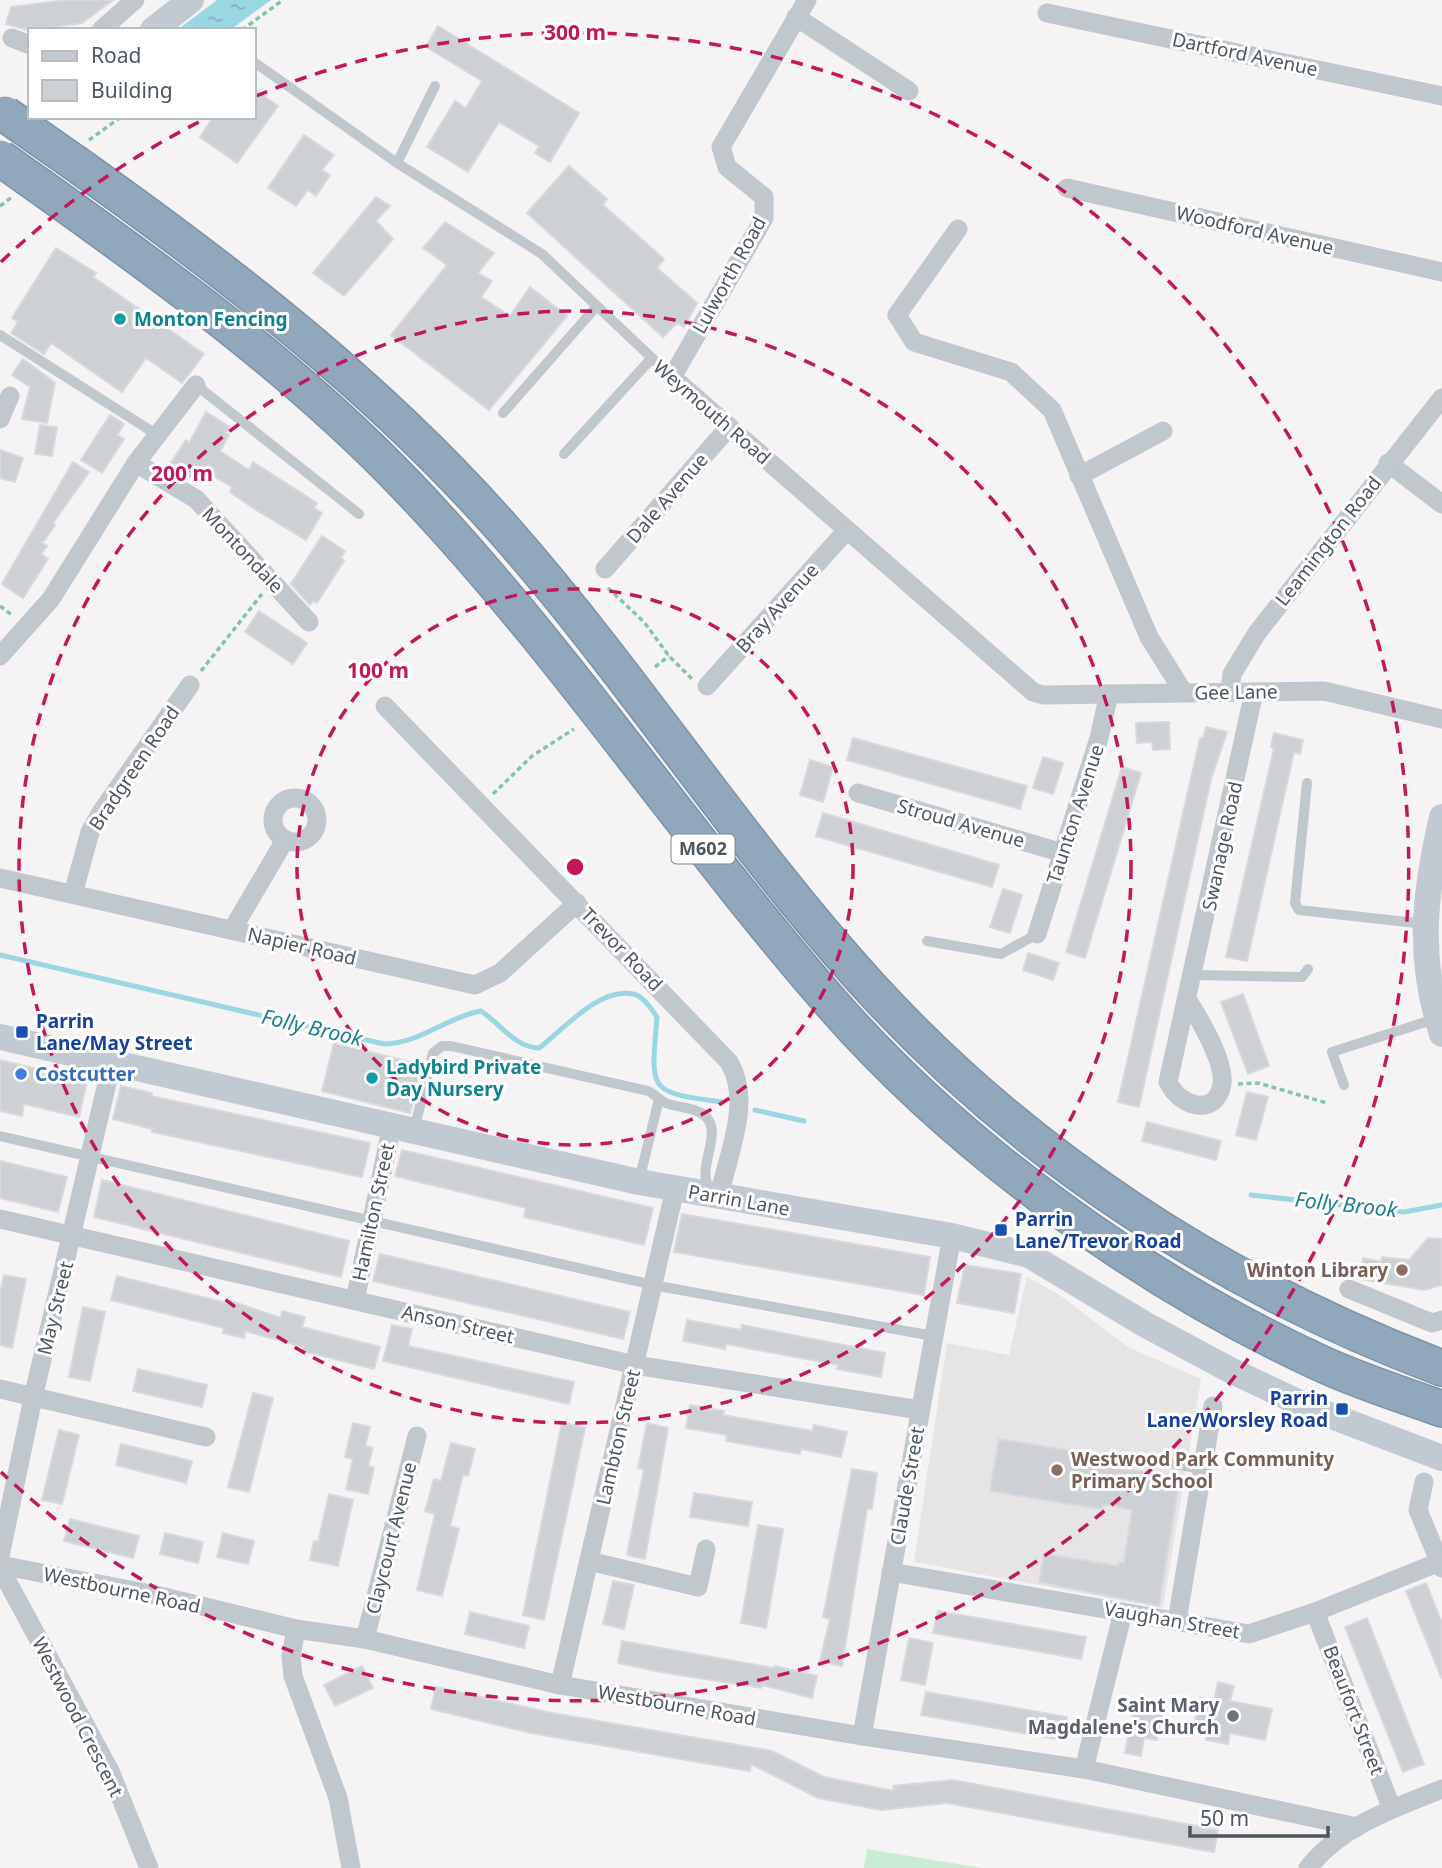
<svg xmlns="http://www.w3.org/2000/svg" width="1442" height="1868" font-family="'Noto Sans',sans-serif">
<defs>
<pattern id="water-ripples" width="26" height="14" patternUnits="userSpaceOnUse" patternTransform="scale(1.75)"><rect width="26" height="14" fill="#9ad7e3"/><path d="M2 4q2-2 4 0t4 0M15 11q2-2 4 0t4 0" fill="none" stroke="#80b1bb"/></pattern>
</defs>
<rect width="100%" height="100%" fill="#f5f3f3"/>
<polygon fill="#e6e4e4" points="1027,1277 1061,1296 1128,1347 1201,1379 1163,1608 914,1562 947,1343 1009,1355"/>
<polygon fill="#c8ecd4" points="867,1849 982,1868 864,1868"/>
<polygon fill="url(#water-ripples)" points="217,0 271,0 230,30 177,30"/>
<polygon fill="#f5f3f3" points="47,117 62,117 90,137 7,197 0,192 0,151"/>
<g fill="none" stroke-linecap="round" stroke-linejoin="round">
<g stroke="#9ad7e3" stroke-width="5">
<path d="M0,955L384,1044C419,1044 447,1017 481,1011C501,1024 514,1047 539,1048C563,1030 599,987 633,994C644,996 651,1009 657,1017C651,1091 646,1092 722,1102"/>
<polyline points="755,1110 804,1121"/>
<polyline points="1251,1195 1404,1212 1442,1205"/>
</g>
</g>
<g fill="#cdd0d4" stroke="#d8d9dd" stroke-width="2">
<polygon points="67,0 113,0 82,23 28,30 6,24 11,7"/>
<polygon points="438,26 579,113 550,162 535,153 539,146 499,122 468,172 427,147 455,101 466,108 482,81 426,47"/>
<polygon points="254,89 278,106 237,163 200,137 213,117 254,117"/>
<polygon points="304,135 334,155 322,170 330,175 316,196 308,190 296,206 268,188"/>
<polygon points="569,166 607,199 603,205 664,259 657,268 697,303 684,327 677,323 663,337 527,213"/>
<polygon points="376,197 390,206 376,221 393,239 344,296 313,273"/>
<polygon points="445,222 494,253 478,273 492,281 481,297 510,316 530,287 567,316 489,410 391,335 447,265 423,248"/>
<polygon points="56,248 96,273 93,277 204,354 182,383 146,358 122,392 51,343 44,354 11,333 18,322 12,318"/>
<polygon points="23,359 55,383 47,423 22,419 30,387 12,375"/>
<polygon points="206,412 230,427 226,433 229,435 220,451 249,470 253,462 317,503 314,508 322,513 306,540 253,508 230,492 232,487 203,470 199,476 194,472 191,478 170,464 186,440 189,443"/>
<polygon points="110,415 124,424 117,435 124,439 102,473 81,460"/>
<polygon points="40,425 57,427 52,456 35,454"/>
<polygon points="0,450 23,458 15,482 0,478"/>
<polygon points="73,462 89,472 53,523 55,525 45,540 41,542 47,546 41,554 48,559 23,598 2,584"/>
<polygon points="322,536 345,551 341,558 344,561 317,603 313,601 310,605 291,584"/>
<polygon points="259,611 307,643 293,664 245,632"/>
<polygon points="1169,722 1170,749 1153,750 1152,742 1137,743 1136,723"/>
<polygon points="1206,727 1227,732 1211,779 1139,1107 1118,1102 1200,738 1203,738"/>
<polygon points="1274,733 1303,740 1300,754 1294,752 1247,961 1226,957 1274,748 1271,747"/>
<polygon points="853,738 1027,786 1020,809 847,760"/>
<polygon points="1043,757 1063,763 1053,794 1033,788"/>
<polygon points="810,760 833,767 823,802 800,795"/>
<polygon points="1122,767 1141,773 1085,958 1066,952"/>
<polygon points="823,813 999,865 992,887 816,836"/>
<polygon points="1003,889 1022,895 1010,933 990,927"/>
<polygon points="1028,953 1059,963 1053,980 1023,970"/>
<polygon points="1243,994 1269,1066 1248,1074 1221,1002"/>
<polygon points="334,1043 422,1065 410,1113 322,1091"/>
<polygon points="0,1060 87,1081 79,1117 24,1104 22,1116 0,1111"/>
<polygon points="121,1086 152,1093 151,1096 370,1143 362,1177 152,1132 152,1129 113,1119"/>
<polygon points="1247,1092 1268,1097 1256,1140 1236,1135"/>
<polygon points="1147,1122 1221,1141 1216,1160 1142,1141"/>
<polygon points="402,1150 653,1208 644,1245 524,1217 526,1208 395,1176"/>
<polygon points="0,1161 67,1177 58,1212 0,1198"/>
<polygon points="102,1180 349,1241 341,1277 94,1217"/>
<polygon points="682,1214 930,1257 924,1295 674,1252"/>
<polygon points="1428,1238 1442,1239 1442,1285 1424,1290 1360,1279 1363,1258 1381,1262 1382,1257 1409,1260"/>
<polygon points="380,1254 630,1312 623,1339 373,1281"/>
<polygon points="965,1265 1021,1274 1014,1313 957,1303"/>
<polygon points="4,1275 26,1279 12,1348 0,1345 0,1293"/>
<polygon points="117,1276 231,1304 231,1301 281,1318 282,1311 305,1317 302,1327 380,1347 374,1369 303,1351 304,1347 245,1331 244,1338 223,1333 224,1328 111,1300"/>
<polygon points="83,1307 105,1312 90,1381 69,1377"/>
<polygon points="687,1320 741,1330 742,1325 885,1353 881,1377 837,1369 838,1365 726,1344 725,1349 683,1341"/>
<polygon points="392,1325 412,1329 408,1346 574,1382 569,1404 383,1361"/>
<polygon points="138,1369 207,1385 202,1407 133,1391"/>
<polygon points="253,1393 273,1398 249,1492 228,1487"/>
<polygon points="690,1405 724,1411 723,1415 813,1431 814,1425 847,1432 841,1457 801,1449 800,1454 726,1441 727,1435 686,1428"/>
<polygon points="562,1422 585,1428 544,1620 523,1615"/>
<polygon points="353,1423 370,1427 365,1446 373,1448 368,1466 374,1468 368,1494 346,1489 353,1459 345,1457"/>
<polygon points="647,1423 668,1428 645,1559 627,1555 644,1469 638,1468"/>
<polygon points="59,1430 79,1435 62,1504 42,1500"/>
<polygon points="999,1439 1110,1457 1109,1467 1180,1477 1159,1606 1039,1582 1044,1554 1118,1566 1119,1562 1124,1563 1132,1510 1103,1504 1102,1509 990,1491"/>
<polygon points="451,1443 475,1449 468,1476 463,1475 450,1526 459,1529 442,1596 417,1590 435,1514 425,1511 434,1479 441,1481"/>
<polygon points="121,1444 192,1461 186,1483 116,1465"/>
<polygon points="852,1469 877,1473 872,1509 867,1509 842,1666 820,1661 830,1619 823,1617"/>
<polygon points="694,1493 752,1502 748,1526 690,1517"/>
<polygon points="329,1494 353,1500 338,1566 310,1560 314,1541 318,1542"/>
<polygon points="70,1519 139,1536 133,1558 64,1541"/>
<polygon points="758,1525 783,1529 766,1628 741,1623"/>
<polygon points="165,1533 203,1542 198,1563 160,1554"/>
<polygon points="223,1533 254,1541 248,1564 217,1557"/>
<polygon points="613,1581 634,1585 624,1629 603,1624"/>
<polygon points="1426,1583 1442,1623 1442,1679 1406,1591"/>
<polygon points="938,1611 1086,1637 1081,1659 933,1633"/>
<polygon points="470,1612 529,1626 524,1648 465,1634"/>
<polygon points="1367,1618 1424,1764 1403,1772 1345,1627"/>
<polygon points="909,1638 933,1643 925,1685 901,1680"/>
<polygon points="622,1641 774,1668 775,1666 817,1676 812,1698 762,1685 761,1688 661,1672 618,1663"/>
<polygon points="362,1666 373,1688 335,1706 324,1685"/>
<polygon points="1218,1682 1234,1686 1230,1701 1272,1709 1265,1740 1230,1733 1228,1744 1206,1740 1209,1725 1195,1722 1200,1698 1214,1701"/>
<polygon points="436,1687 552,1713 772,1751 824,1777 894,1791 893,1786 953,1780 1218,1830 1214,1852 947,1803 881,1810 818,1798 751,1764 750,1771 531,1733 431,1709"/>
<polygon points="926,1692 1067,1717 1062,1740 921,1715"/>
<polygon points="1135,1703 1163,1708 1157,1740 1144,1738 1141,1756 1125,1753"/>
</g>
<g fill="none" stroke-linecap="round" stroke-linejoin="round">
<g stroke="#7c92a7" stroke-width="38">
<g id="motorway">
<path d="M75,163C230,273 378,387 504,530C633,676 738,842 869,986C1026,1158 1224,1286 1442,1368"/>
<path d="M41,187C170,279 297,371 407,486C562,648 686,837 833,1005C960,1150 1144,1282 1318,1362C1358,1381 1401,1394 1442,1409"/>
</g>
</g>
<g stroke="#83c6a3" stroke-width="3.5" stroke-dasharray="5 3.5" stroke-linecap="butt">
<polyline points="242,30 283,0"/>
<polyline points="89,140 121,117"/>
<polyline points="0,206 12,197"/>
<polyline points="608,588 644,622 669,656 692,679"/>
<polyline points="0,606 12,615"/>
<polyline points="655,667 669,656"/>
<polyline points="201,671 262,594"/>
<polyline points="493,794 532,756 574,729"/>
<polyline points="1238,1084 1258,1083 1327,1103"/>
</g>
<g stroke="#c0c7cd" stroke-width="10">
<polyline points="254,62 397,163 542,254 672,377"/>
<polyline points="397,163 435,86"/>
<polyline points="0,335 156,434"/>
<polyline points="196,385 359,514"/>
<polyline points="503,413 596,307"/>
<polyline points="564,454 651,359"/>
<polyline points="1307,783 1295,903 1299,910 1425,924"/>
<polyline points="927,941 1001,954 1037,934"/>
<polyline points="1193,975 1302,977 1308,969"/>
<polyline points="1344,1085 1332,1052 1435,1019"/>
<path d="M414,1130L433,1053L442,1046H451L648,1091C655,1094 659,1100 666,1103C678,1108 694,1107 704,1115C726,1133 693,1170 711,1190"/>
<polyline points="0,1136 653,1285 933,1336"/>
<polyline points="639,1181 659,1099"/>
<polyline points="1149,1459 1202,1469"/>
</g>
<g stroke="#c0c7cd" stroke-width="19">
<polyline points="807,0 721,147 727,167 764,197 764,218 672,377 1033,692 1043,695 1184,693"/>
<polyline points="1047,13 1442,96"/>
<polyline points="796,17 909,91"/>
<polyline points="101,30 135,0"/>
<polyline points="12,38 30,45"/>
<polyline points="1067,188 1442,272"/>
<polyline points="958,229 897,315 914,342 1011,372 1052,410 1149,637 1184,693 1324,691 1442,719"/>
<polyline points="0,419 10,396"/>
<polyline points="136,463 196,499 309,622"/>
<polyline points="1388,463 1442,504"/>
<polyline points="1079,476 1163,431"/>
<polyline points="605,569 729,427"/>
<polyline points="0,656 51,599 136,463 196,385"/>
<polyline points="707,686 847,530"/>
<polyline points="1230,692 1232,674 1257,633 1442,398"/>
<path d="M385,706L729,1062C753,1102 727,1155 719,1198"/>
<polyline points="858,793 1063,853"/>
<circle cx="295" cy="820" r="22"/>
<polyline points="0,878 475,985 500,973 577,903"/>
<polyline points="73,894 90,832 100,814 190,685"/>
<polyline points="232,930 285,840"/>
<polyline points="1037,934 1099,738 1109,694"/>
<path d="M1187,999C1199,1018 1225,1062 1222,1084C1217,1116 1181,1109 1168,1082L1254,692"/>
<polyline points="0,1219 635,1365 920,1410"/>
<polyline points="1349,1289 1432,1323 1442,1320"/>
<polyline points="355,1300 392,1125"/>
<polyline points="0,1389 206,1437"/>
<polyline points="1424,1482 1418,1510 1442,1568"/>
<polyline points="0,1556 33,1398 112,1062"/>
<polyline points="589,1561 698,1587 706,1549"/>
<polyline points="0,1565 156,1595 296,1629 365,1639 560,1685 862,1736 1084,1769 1357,1827"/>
<polyline points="0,1568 110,1771 149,1868"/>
<polyline points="891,1572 1249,1634 1315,1612 1442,1561"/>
<polyline points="1315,1612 1392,1809"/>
<polyline points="1177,1621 1213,1406"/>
<polyline points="296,1629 291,1656 293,1676 338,1798 351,1868"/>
<polyline points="365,1639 417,1436"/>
<polyline points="560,1685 675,1189"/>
<polyline points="862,1736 952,1236"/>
<polyline points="1084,1769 1123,1612"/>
<path d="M1308,1868C1341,1826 1394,1808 1442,1789"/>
</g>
<g stroke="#c1cad2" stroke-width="26">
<polyline points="153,30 191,0"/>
<path d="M1442,817C1424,895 1417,957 1442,1034"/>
<polyline points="0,1037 639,1182 952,1236 1029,1255 1146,1325 1230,1370 1308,1407 1442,1458"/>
</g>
<use href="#motorway" stroke="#91a7bb" stroke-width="35"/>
<g stroke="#7c92a7" stroke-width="38" stroke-linecap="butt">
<g id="motorway-bridge">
<polyline points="5,114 75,163"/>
<polyline points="0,158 41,187"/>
</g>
</g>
<use href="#motorway-bridge" stroke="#91a7bb" stroke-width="35"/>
</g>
<g fill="none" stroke="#c2185b" stroke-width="3.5" stroke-dasharray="12 9">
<circle cx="575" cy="867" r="278"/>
<circle cx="575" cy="867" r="556"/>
<path d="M1 262A834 834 0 0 1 209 117M256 96A834 834 0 1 1 1 1472"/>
</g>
<g fill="#0f9aa8" stroke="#fff" stroke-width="2.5">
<circle cx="120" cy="319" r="7"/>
<circle cx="372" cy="1078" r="7"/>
</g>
<g fill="#1a4fb4" stroke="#fff" stroke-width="2.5">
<rect x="15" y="1025" width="14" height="14" rx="3.5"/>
<rect x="994" y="1223" width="14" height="14" rx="3.5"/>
<rect x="1335" y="1402" width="14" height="14" rx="3.5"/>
</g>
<circle fill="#3f7fe0" stroke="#fff" stroke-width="2.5" cx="21" cy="1074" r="7"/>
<g fill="#8d6e63" stroke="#fff" stroke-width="2.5">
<circle cx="1402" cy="1270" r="7"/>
<circle cx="1057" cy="1470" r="7"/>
</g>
<circle fill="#6b7280" stroke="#fff" stroke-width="2.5" cx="1233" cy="1716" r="7"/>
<g text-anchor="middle" stroke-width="6" stroke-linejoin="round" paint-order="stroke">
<rect fill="#fff" stroke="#82898e" stroke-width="2" x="671.5" y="834.5" width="63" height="29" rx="5"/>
<g font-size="18" font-weight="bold" fill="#4c575e">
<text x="703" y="855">M602</text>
</g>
<g font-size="19" fill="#4c575e" stroke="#fff">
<text transform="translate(1245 54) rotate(12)" y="7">Dartford Avenue</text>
<text transform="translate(1255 230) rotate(13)" y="7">Woodford Avenue</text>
<text transform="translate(729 275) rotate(-61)" y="7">Lulworth Road</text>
<text transform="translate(712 412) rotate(41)" y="7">Weymouth Road</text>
<text transform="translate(667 498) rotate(-49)" y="7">Dale Avenue</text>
<text transform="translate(1328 541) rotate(-52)" y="7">Leamington Road</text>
<text transform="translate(243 550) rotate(47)" y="7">Montondale</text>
<text transform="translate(777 608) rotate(-48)" y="7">Bray Avenue</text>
<text transform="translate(1236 692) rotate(-1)" y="7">Gee Lane</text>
<text transform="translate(134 768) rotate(-56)" y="7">Bradgreen Road</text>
<text transform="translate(1075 814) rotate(-72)" y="7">Taunton Avenue</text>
<text transform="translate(961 823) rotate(16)" y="7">Stroud Avenue</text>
<text transform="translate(1222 846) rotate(-78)" y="7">Swanage Road</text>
<text transform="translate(302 946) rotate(13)" y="7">Napier Road</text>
<text transform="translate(622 949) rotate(46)" y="7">Trevor Road</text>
<text transform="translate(739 1200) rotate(10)" y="7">Parrin Lane</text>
<text transform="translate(373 1212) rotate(-78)" y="7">Hamilton Street</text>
<text transform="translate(55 1308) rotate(-76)" y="7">May Street</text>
<text transform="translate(458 1324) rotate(13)" y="7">Anson Street</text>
<text transform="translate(618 1437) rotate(-77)" y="7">Lambton Street</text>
<text transform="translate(907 1486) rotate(-80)" y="7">Claude Street</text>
<text transform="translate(391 1538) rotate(-76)" y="7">Claycourt Avenue</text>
<text transform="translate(122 1590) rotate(12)" y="7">Westbourne Road</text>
<text transform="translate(1172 1620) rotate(10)" y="7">Vaughan Street</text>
<text transform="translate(677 1705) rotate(10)" y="7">Westbourne Road</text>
<text transform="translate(1354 1710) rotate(69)" y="7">Beaufort Street</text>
<text transform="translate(78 1717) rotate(63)" y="7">Westwood Crescent</text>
</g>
<g font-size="19" font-weight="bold" fill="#0d838f" stroke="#fff" text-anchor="start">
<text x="134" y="326">Monton Fencing</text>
<text x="386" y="1074">Ladybird Private<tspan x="386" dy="22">Day Nursery</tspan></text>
</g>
<g font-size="19" font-weight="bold" fill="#164399" stroke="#fff" text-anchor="start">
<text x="36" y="1028">Parrin<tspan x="36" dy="22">Lane/May Street</tspan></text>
<text x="1015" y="1226">Parrin<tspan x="1015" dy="22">Lane/Trevor Road</tspan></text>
<text x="1328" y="1405" text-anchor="end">Parrin<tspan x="1328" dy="22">Lane/Worsley Road</tspan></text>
</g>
<g font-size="19" font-weight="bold" fill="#366cbe" stroke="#fff" text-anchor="start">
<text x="35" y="1081">Costcutter</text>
</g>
<g font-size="19" font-weight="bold" fill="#785e54" stroke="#fff" text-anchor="end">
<text x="1388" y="1277">Winton Library</text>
<text x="1071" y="1466" text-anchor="start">Westwood Park Community<tspan x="1071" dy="22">Primary School</tspan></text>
</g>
<g font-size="19" font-weight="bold" fill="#5b616d" stroke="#fff" text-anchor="end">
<text x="1219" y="1712">Saint Mary<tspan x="1219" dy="22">Magdalene's Church</tspan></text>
</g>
<g font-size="21" font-style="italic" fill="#1d7e92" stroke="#fff">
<text transform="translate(312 1028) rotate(13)" y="7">Folly Brook</text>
<text transform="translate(1346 1205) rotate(6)" y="7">Folly Brook</text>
</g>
</g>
<circle cx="575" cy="867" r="10" fill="#c2185b" stroke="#fff" stroke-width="3.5"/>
<g font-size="21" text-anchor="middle" font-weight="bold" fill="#c2185b" stroke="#fff" stroke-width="6" stroke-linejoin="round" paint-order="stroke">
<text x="575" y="40">300 m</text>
<text x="182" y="481">200 m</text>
<text x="378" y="678">100 m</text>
</g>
<rect x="28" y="28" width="228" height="91" fill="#ffffff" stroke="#b7bcbf" stroke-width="2"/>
<rect x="42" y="51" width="35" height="10" fill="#c1cad2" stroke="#b7bcbf" stroke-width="2"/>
<text x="91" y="63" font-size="21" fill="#4c575e">Road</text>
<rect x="42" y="80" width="35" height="21" fill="#cdd0d4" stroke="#b7bcbf" stroke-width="2"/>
<text x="91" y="98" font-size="21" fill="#4c575e">Building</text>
<path d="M1190 1826v10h138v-10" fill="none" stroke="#4c575e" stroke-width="3.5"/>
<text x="1200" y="1826" font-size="21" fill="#4c575e" stroke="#ffffff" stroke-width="5" paint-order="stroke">50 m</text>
</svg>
